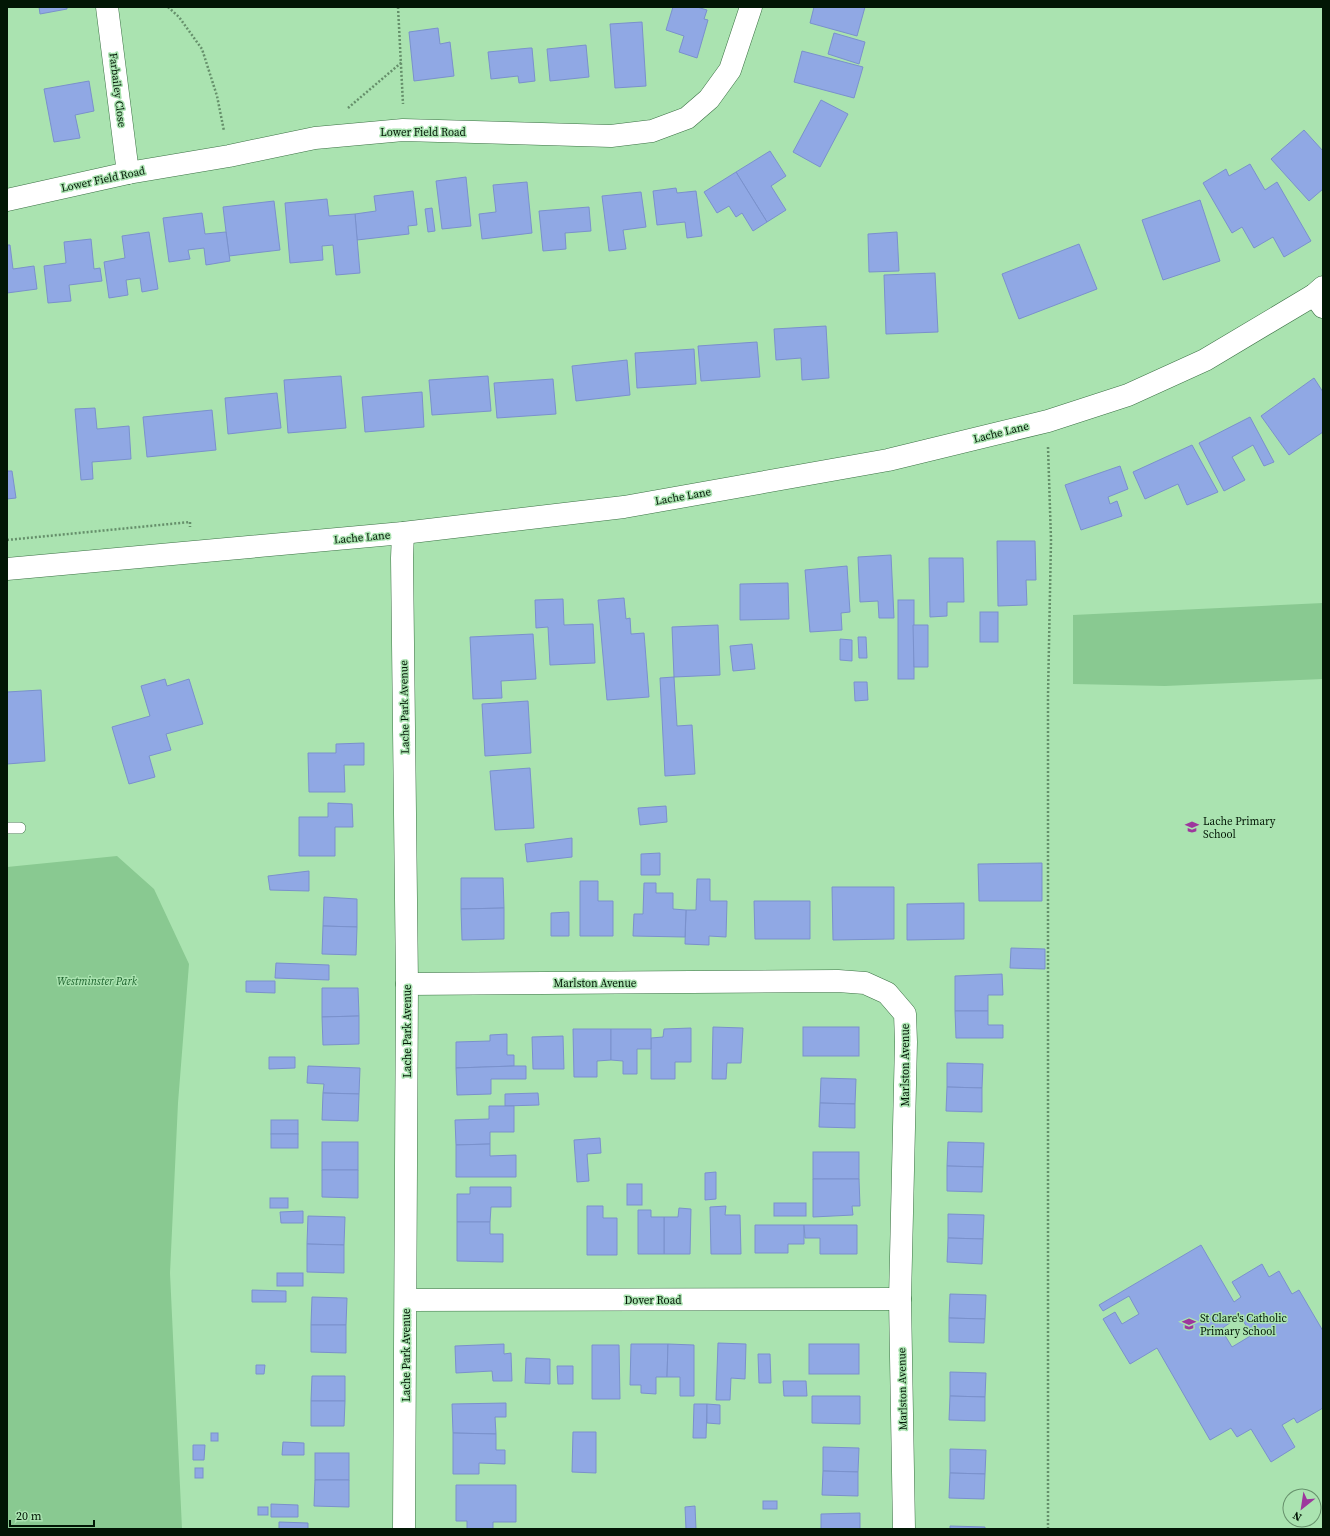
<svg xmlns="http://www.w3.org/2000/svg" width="1330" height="1536" font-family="'Source Serif 4',serif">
<rect width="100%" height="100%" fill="#aae3b0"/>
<g fill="#89c991">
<polygon points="1323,603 1323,679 1165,686 1073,684 1073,615"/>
<polygon points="117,856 154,889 189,964 178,1103 170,1273 182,1529 7,1529 7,867"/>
</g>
<g fill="#90a8e4" stroke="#7a91cc" fill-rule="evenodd">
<polygon points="39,7 67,7 67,9 40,14"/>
<polygon points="673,7 697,7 707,10 704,19 708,20 697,58 679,52 684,36 666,30"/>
<polygon points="814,7 865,7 857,36 810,23"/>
<polygon points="642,22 646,86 615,88 610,24"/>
<polygon points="438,28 440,44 450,42 454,76 414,81 409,32"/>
<polygon points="834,33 865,42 859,64 828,54"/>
<polygon points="586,45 589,77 550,81 547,49"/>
<polygon points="530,48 532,48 535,81 519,83 518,76 491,79 488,52"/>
<polygon points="802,51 863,67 854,98 794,82"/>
<polygon points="89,81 94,111 75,115 80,138 54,142 44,89"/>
<polygon points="821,100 848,114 820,167 793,152"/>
<polygon points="1304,130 1323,151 1323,189 1309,201 1271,159"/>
<polygon points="770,151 786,176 771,186 786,210 767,222 736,172"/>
<polygon points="1250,164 1265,190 1277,182 1311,241 1284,257 1273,237 1254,248 1242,227 1232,233 1203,183 1226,169 1229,176"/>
<polygon points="736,172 767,222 753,231 742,213 736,217 729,206 717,213 704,192"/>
<polygon points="466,177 471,226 442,229 436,181"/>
<polygon points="527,182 532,233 482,239 479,214 496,212 493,185"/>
<polygon points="676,188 677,193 696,191 702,236 687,238 685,222 657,225 653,191"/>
<polygon points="413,191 417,225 408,226 409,234 357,240 355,214 376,211 374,196"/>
<polygon points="641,192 646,227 623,230 626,249 609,251 602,196"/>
<polygon points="327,199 329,216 355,214 360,273 336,275 333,245 322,246 323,260 290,263 285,203"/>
<polygon points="1200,200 1220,261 1163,280 1142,220"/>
<polygon points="274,201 280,250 229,256 223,207"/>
<polygon points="589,207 591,231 565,233 566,249 543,251 539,211"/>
<polygon points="432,208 435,231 428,232 425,209"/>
<polygon points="202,213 205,234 226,232 230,261 206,265 204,248 188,250 190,259 169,262 163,218"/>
<polygon points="149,232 158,289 142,292 140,278 126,280 128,295 109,298 104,262 125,258 122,236"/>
<polygon points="897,232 899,271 869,272 868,234"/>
<polygon points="91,239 94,269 100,268 102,281 69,285 71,301 48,303 44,266 66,263 64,242"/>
<polygon points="1079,244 1097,289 1019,319 1002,274"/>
<polygon points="7,245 10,245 13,269 34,266 37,289 7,293"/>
<polygon points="935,273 938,332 886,334 884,275"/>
<polygon points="826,326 829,378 802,380 801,358 776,360 774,329"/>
<polygon points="757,342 760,377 701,381 698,346"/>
<polygon points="694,349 696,384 637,388 635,353"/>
<polygon points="627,360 630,395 576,401 572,366"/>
<polygon points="341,376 346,428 288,433 284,380"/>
<polygon points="488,376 491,411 432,415 429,380"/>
<polygon points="1314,378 1323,392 1323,432 1289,455 1261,416"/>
<polygon points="553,379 556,414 497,418 494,383"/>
<polygon points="422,392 424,427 365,432 362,397"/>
<polygon points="277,393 281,428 228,434 225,398"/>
<polygon points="95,408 97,429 129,426 131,459 92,462 93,479 81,480 75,409"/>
<polygon points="212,410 216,450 147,457 143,417"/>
<polygon points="1250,417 1274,462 1264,466 1253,445 1232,457 1245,480 1224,491 1199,443"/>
<polygon points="1192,445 1218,492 1187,505 1178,484 1145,499 1133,472"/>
<polygon points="1120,466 1128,489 1108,497 1110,504 1117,501 1122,516 1081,530 1065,485"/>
<polygon points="7,471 12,471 16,498 7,499"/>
<polygon points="997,541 1035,541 1036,580 1026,580 1027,605 998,606"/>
<polygon points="891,555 894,618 879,618 878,601 860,602 858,557"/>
<polygon points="929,558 963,558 964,602 947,602 947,616 930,617"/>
<polygon points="847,566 850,612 841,613 842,630 810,632 805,570"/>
<polygon points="788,583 789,619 740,620 740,584"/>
<polygon points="624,598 626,619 630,618 631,634 644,633 649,697 607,700 598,600"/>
<polygon points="563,599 564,625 593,624 595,663 550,665 548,627 536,628 535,600"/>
<rect x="898" y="600" width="16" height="79"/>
<rect x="980" y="612" width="18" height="30"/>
<polygon points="718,625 720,675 674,677 672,627"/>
<polygon points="913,625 928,625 928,667 914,667"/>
<polygon points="533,634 536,679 501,681 502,698 473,699 470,637"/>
<polygon points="858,637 866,637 867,658 859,658"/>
<polygon points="840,639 852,640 852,661 840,660"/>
<polygon points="752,644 755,669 733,671 730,646"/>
<polygon points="674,677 677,726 692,725 695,774 665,776 660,678"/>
<polygon points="165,679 167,686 189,679 203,724 166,734 171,750 149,756 155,777 129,784 112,727 150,716 141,686"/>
<polygon points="854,682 867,682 868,700 855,701"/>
<polygon points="41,690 45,761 7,764 7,692"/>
<polygon points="528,701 531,753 485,756 482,704"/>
<polygon points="364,743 364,765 344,765 345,792 309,792 308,753 336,753 336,744"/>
<polygon points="530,768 534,828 495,830 490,771"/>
<polygon points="328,803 352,804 353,827 335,827 335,856 299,856 299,817 328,817"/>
<polygon points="666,806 667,822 640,825 638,808"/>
<polygon points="572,838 572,857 527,862 525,844"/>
<polygon points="660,853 660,875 641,875 641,854"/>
<polygon points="1042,863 1042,901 979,901 978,864"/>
<polygon points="309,871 309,891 270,890 268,876"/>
<polygon points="461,878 503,878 504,908 461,909"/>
<polygon points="697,879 710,879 710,901 727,901 726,937 709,936 709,945 685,944 686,910 696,910"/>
<polygon points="580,881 598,881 598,901 613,901 613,936 580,936"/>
<polygon points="644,883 656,883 656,893 673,893 673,909 686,910 685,937 633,936 634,914 643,914"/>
<polygon points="832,887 894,887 894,939 833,940"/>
<polygon points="324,897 357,899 357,927 323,926"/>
<polygon points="754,901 810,901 810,939 755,939"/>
<polygon points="964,903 964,939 907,940 907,904"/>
<polygon points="504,908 504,939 462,940 461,909"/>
<polygon points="569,912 569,936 551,936 551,913"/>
<polygon points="323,926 357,927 356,955 322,954"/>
<polygon points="1011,948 1045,949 1045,969 1010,968"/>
<polygon points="276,963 329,965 329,980 275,978"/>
<polygon points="1002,974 1003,995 988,995 988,1011 955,1011 955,976"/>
<polygon points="246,981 275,981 275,993 246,992"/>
<polygon points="322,988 358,988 359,1016 322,1017"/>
<polygon points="955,1011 988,1011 988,1025 1003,1025 1003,1038 956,1038"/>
<polygon points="359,1016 359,1044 323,1045 322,1017"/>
<polygon points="713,1027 743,1028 741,1063 727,1063 726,1079 712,1079"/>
<rect x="803" y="1027" width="56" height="29"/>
<polygon points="691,1028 691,1062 675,1062 675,1079 651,1079 651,1038 663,1037 664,1029"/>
<polygon points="573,1029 611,1029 611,1060 597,1061 597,1077 574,1077"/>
<polygon points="611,1029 651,1029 651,1049 637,1049 637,1074 623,1074 623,1061 611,1060"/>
<polygon points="507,1034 507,1055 514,1055 514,1066 456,1068 456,1042 490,1041 490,1035"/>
<polygon points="563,1036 564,1069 533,1069 532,1037"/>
<polygon points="269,1057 295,1057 295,1068 269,1069"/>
<polygon points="947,1063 983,1064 982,1088 947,1087"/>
<polygon points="308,1066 360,1068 359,1094 323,1093 324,1084 307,1083"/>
<polygon points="514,1066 526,1066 526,1079 491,1079 491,1094 457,1095 456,1068"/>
<polygon points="821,1078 856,1079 855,1104 820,1103"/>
<polygon points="947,1087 982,1088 982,1112 946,1111"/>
<polygon points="323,1093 359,1094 358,1121 322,1120"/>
<polygon points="538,1093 539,1105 505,1106 505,1094"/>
<polygon points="820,1103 855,1104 855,1128 819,1127"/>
<polygon points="489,1106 514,1106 514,1132 490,1132 490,1144 456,1145 455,1120 489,1119"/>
<rect x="271" y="1120" width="27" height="14"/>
<rect x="271" y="1134" width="27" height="14"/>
<polygon points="600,1138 601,1153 587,1154 589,1181 577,1182 574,1140"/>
<rect x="322" y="1142" width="36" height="28"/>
<polygon points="948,1142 984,1143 983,1167 947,1166"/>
<polygon points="490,1144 490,1156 516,1155 516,1177 456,1177 456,1145"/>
<rect x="813" y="1152" width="46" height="27"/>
<polygon points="947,1166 983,1167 982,1192 947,1191"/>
<polygon points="322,1170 358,1170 358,1198 322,1197"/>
<polygon points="716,1172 716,1199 705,1200 705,1173"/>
<polygon points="813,1179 859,1179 860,1206 852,1206 853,1215 813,1217"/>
<rect x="627" y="1184" width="15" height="21"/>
<polygon points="470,1187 511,1187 511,1207 491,1207 490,1222 457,1222 457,1194 470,1194"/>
<rect x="270" y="1198" width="18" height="10"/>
<rect x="774" y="1203" width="32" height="13"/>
<polygon points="587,1206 603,1206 603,1218 617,1218 617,1255 587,1255"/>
<polygon points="726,1206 725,1215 740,1215 741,1254 711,1254 710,1207"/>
<polygon points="679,1208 691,1209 690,1254 664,1254 664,1217 678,1217"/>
<polygon points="638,1210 651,1210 651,1217 664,1217 664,1254 638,1254"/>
<polygon points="303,1211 303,1223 281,1223 280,1212"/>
<polygon points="948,1214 984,1215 983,1239 948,1238"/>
<polygon points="308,1216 345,1217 344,1245 307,1244"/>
<polygon points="457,1222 490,1222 490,1234 503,1234 503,1262 457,1261"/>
<polygon points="755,1225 804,1225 804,1244 788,1244 788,1253 755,1253"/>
<polygon points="804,1225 857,1225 857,1254 820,1254 820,1238 805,1238"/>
<polygon points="948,1238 983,1239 982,1264 947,1262"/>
<polygon points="307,1244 344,1245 344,1273 307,1272"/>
<path d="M1201,1245L1234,1302L1241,1297L1232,1282L1262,1264L1269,1277L1279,1271L1292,1294L1299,1290L1323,1331V1408L1297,1423L1294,1418L1282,1425L1295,1447L1271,1462L1251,1429L1237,1437L1231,1428L1210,1440L1157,1348L1130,1364L1103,1319L1115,1312L1122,1324L1139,1314L1129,1296L1103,1311L1099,1305ZM1240,1316L1252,1335L1232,1347L1221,1329Z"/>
<rect x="277" y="1273" width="26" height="13"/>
<polygon points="252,1290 286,1291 286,1302 252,1302"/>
<polygon points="950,1294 986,1295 985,1319 949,1318"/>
<polygon points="312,1297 347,1298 346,1325 311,1325"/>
<polygon points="949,1318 985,1319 984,1343 949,1342"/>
<polygon points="311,1325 346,1325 346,1353 311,1352"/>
<polygon points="718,1343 746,1344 745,1379 731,1378 730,1400 716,1400"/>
<polygon points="504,1344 504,1354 511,1353 512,1381 493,1381 492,1371 456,1373 455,1346"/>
<polygon points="631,1344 668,1344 667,1377 656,1377 656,1394 641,1393 641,1385 630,1385"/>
<polygon points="668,1344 694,1345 694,1396 680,1396 680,1377 667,1377"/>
<rect x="809" y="1344" width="50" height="30"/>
<polygon points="592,1345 619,1345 620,1399 592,1399"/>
<polygon points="758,1354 770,1354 771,1383 759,1383"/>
<polygon points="526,1358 550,1359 550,1384 525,1383"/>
<polygon points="256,1365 265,1365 264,1374 256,1374"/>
<polygon points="557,1366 573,1366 573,1384 558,1384"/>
<polygon points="950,1372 986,1373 985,1397 950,1396"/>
<polygon points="312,1376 345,1376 345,1401 311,1401"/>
<polygon points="783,1381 806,1381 807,1396 784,1396"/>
<polygon points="812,1396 860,1396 860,1424 812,1423"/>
<polygon points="950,1396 985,1397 985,1421 949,1420"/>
<polygon points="311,1401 345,1401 344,1426 311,1426"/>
<polygon points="506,1403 506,1417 495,1417 496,1434 453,1433 452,1404"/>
<polygon points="694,1404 707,1404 706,1438 693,1438"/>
<polygon points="707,1404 720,1405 720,1424 707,1423"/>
<polygon points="573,1432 596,1432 596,1473 572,1472"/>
<rect x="211" y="1433" width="7" height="8"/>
<polygon points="453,1433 496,1434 496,1450 505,1450 505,1464 479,1463 479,1474 453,1474"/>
<polygon points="283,1442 304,1443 304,1455 282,1455"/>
<polygon points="193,1445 205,1445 204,1460 193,1460"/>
<polygon points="823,1447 859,1448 858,1472 823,1471"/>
<polygon points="950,1449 986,1450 985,1474 950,1473"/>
<rect x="315" y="1453" width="34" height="27"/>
<rect x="195" y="1468" width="8" height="10"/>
<polygon points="823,1471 858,1472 858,1496 822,1495"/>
<polygon points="950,1473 985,1474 984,1499 949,1498"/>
<polygon points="315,1480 349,1480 349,1507 314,1506"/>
<polygon points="456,1485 516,1485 516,1522 493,1522 493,1529 467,1529 467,1521 456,1521"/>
<rect x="763" y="1501" width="14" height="8"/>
<polygon points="271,1504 298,1505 298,1517 271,1517"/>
<polygon points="695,1506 696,1529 686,1529 685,1507"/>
<rect x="258" y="1507" width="10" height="8"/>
<polygon points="860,1513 860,1529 821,1529 821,1514"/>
<polygon points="279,1522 308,1523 308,1529 279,1529"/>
<polygon points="950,1526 985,1527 985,1529 950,1529"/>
</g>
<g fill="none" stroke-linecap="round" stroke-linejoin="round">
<g stroke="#3b7144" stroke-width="12">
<polyline id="lane" points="7,828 20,828"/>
</g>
<g stroke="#3b7144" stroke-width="23">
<g id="street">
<polyline points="107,7 128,173"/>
<polyline points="7,200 128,173 229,156 315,138 403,130 611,136 652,131 687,118 709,99 730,70 751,7"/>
<polyline points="1314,295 1323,307"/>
<polyline points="403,533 402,558 407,984 404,1529"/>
<polyline points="407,984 838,981 865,983 887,993 905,1014 906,1042 900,1299 904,1529"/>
<polyline points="406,1300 900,1299"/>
</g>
</g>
<g stroke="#3b7144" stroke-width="23">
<polyline id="secondary" points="7,569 403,533 624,507 888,460 1048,421 1128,395 1205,360 1314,295 1323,287"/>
</g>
<g stroke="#66906b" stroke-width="2.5" stroke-dasharray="2 2" stroke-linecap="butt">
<polyline points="168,7 179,17 202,49 217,96 224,131"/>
<polyline points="398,7 403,104"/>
<polyline points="348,108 402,62"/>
<polyline points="7,540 190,522 190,527"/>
<polyline points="1048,1529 1048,696 1051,540 1048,447"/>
</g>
<use href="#lane" stroke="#fff" stroke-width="11"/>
<use href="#street" stroke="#fff" stroke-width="22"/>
<use href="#secondary" stroke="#fff" stroke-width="22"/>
</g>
<defs>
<g id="school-bare" transform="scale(1.08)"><path d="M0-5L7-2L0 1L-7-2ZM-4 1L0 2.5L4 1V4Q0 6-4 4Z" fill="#9d389d" stroke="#aae3b0" stroke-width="2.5" paint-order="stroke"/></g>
</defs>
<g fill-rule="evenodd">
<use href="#school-bare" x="1192" y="827"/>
<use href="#school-bare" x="1189" y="1324"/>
</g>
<g text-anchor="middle" stroke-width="3" stroke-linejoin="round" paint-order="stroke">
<g font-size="11" fill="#021605" stroke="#aae3b0">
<text transform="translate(118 90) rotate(83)" y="4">Farbailey Close</text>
<text x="423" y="136">Lower Field Road</text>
<text transform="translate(103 179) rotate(-12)" y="4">Lower Field Road</text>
<text transform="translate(1001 432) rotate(-14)" y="4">Lache Lane</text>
<text transform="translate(683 496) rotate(-10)" y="4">Lache Lane</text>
<text transform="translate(362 537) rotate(-5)" y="4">Lache Lane</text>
<text transform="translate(404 707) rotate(-91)" y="4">Lache Park Avenue</text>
<text x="595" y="987">Marlston Avenue</text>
<text transform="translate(407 1031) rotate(-90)" y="4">Lache Park Avenue</text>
<text transform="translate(905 1065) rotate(-90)" y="4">Marlston Avenue</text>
<text x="653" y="1304">Dover Road</text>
<text transform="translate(406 1355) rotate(-90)" y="4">Lache Park Avenue</text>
<text transform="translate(902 1389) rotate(-91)" y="4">Marlston Avenue</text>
</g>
<g font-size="11" fill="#021605" stroke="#aae3b0" text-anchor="start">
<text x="1203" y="825">Lache Primary<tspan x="1203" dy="13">School</tspan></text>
<text x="1200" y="1322">St Clare's Catholic<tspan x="1200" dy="13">Primary School</tspan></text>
</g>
<g font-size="11" font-style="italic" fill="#1d632d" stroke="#aae3b0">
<text x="97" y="985">Westminster Park</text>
</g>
</g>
<rect width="1330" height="1536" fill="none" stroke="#021605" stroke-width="16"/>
<g transform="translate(1302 1508) rotate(210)"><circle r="19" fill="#aae3b0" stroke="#67916c"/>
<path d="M0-3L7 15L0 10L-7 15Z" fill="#9d389d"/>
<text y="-6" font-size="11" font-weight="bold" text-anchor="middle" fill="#021605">N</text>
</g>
<path d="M10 1520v6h84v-6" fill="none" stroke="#021605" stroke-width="2"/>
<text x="16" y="1520" font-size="12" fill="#021605" stroke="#aae3b0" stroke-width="3" paint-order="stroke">20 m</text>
</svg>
